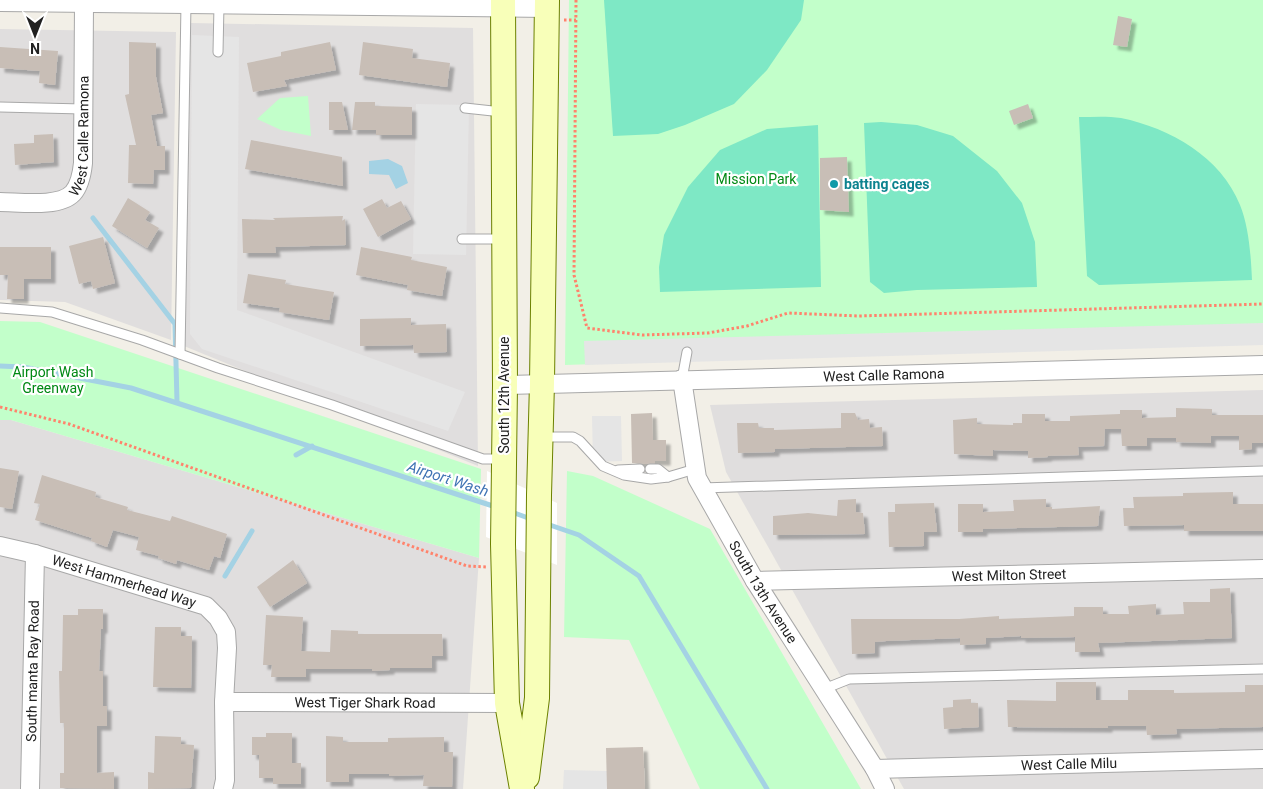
<svg xmlns="http://www.w3.org/2000/svg" width="1263" height="789" font-family="Roboto,sans-serif">
<defs>
<filter id="shadow"><feDropShadow dx="4.5" dy="4.5" stdDeviation="1" flood-color="#0004"/></filter>
</defs>
<rect width="100%" height="100%" fill="#f2efe7"/>
<g fill="#e0dede">
<polygon points="191,23 473,28 478,466 184,346"/>
<polygon points="0,29 176,32 171,340 65,302 0,300"/>
<polygon points="1263,390 1263,789 904,789 726,472 710,405"/>
<polygon points="0,420 11,420 479,558 463,789 0,789"/>
</g>
<g fill="#c2ffca">
<polygon points="569,0 1263,0 1263,342 565,365"/>
<polygon points="308,96 311,136 281,130 257,119 280,98"/>
<polygon points="0,321 40,322 481,469 479,558 11,420 0,420"/>
<polygon points="567,471 593,476 710,529 861,789 700,789 629,640 564,637"/>
</g>
<g fill="#7ee8c5">
<polygon points="604,0 804,0 801,20 767,70 734,104 685,125 658,134 613,136"/>
<path d="M1079,117C1093,117 1108,116 1121,118C1170,128 1221,157 1240,205C1249,227 1251,257 1252,280L1099,285L1087,276Z"/>
<polygon points="881,122 917,125 953,136 997,171 1022,203 1035,242 1037,287 917,290 884,293 870,282 864,123"/>
<polygon points="818,125 821,287 660,292 659,267 664,235 688,187 720,150 767,129"/>
</g>
<g fill="#e5e5e5">
<polygon points="192,35 239,37 237,310 465,392 448,431 202,349 190,334"/>
<polygon points="416,104 469,105 466,255 413,254"/>
<polygon points="1263,323 1263,345 585,365 584,341"/>
<polygon points="592,416 621,416 622,461 593,462"/>
<polygon points="564,770 607,771 607,789 563,789"/>
</g>
<polygon fill="#a4d2e4" points="388,159 402,166 408,183 396,189 389,175 369,174 369,161"/>
<polygon fill="#fff" points="487,471 557,503 557,565 486,537"/>
<g fill="none" stroke-linecap="round" stroke-linejoin="round">
<g stroke="#a4d2e4" stroke-width="5">
<polyline points="93,218 175,324 177,402"/>
<polyline points="0,366 23,367 131,388 496,507"/>
<polyline points="296,455 312,446"/>
<polyline points="509,511 531,519"/>
<polyline points="544,523 579,535 639,576 767,789"/>
<polyline points="225,576 252,531"/>
</g>
</g>
<g fill="#c8beb6" filter="url(#shadow)">
<polygon points="1118,16 1132,19 1127,47 1113,45"/>
<polygon points="129,42 156,43 156,77 163,113 151,115 157,146 165,146 165,170 154,170 153,184 128,183 129,145 136,145 125,95 129,94"/>
<polygon points="330,42 336,70 284,80 287,86 253,92 247,63 281,56 281,52"/>
<polygon points="363,42 413,49 412,58 450,63 447,87 359,75"/>
<polygon points="0,47 58,51 55,85 39,83 40,71 0,68"/>
<polygon points="329,102 342,102 348,130 329,130"/>
<polygon points="355,102 375,102 375,106 412,107 412,135 376,135 376,130 352,130"/>
<polygon points="1028,104 1033,118 1014,125 1009,111"/>
<polygon points="53,134 54,162 15,165 14,144 34,143 34,135"/>
<polygon points="251,140 342,157 343,186 245,169"/>
<polygon points="847,157 849,212 820,210 820,158"/>
<polygon points="128,198 150,212 145,220 159,228 147,248 112,226"/>
<polygon points="382,199 387,208 401,201 411,219 378,237 363,209"/>
<polygon points="343,216 342,221 345,219 346,245 275,247 276,253 243,253 242,219 275,220 273,218"/>
<polygon points="103,237 115,283 93,289 91,281 79,284 69,246"/>
<polygon points="0,247 51,247 51,279 24,279 24,299 7,299 8,275 0,275"/>
<polygon points="361,247 412,257 411,260 447,267 442,296 407,290 408,285 356,275"/>
<polygon points="248,274 286,280 285,284 334,292 329,320 279,312 280,308 243,303"/>
<polygon points="411,318 411,325 446,324 447,352 414,353 413,345 360,346 360,319"/>
<polygon points="1176,408 1212,409 1212,415 1263,415 1263,443 1252,443 1252,449 1239,450 1239,436 1211,436 1211,443 1176,442 1176,438 1147,438 1147,446 1122,446 1121,429 1105,429 1104,446 1078,447 1079,455 1047,456 1048,457 1028,458 1028,451 993,450 993,456 954,454 953,420 977,418 977,424 1013,425 1013,423 1022,423 1022,414 1045,414 1045,421 1070,421 1070,416 1120,414 1120,410 1142,410 1142,418 1176,417"/>
<polygon points="652,413 653,440 666,440 666,461 655,461 655,463 646,464 632,463 631,414"/>
<polygon points="841,413 855,413 858,420 869,419 870,428 882,427 883,446 775,449 775,452 738,453 737,423 758,423 759,428 774,428 774,430 841,428"/>
<polygon points="0,468 19,471 12,509 0,507"/>
<polygon points="42,475 96,492 95,497 128,507 127,510 170,521 172,516 227,534 220,558 214,556 209,570 177,560 176,564 158,558 159,556 136,550 139,537 113,530 107,547 91,541 92,538 35,520 40,504 34,503"/>
<polygon points="1233,492 1233,504 1263,504 1263,531 1184,531 1184,525 1124,526 1123,508 1134,508 1133,497 1183,496 1183,493"/>
<polygon points="856,499 856,512 863,513 865,534 773,535 773,516 808,513 837,516 838,500"/>
<polygon points="1046,499 1046,507 1052,507 1052,509 1100,506 1098,526 983,529 983,532 958,532 958,504 983,504 983,512 1014,511 1013,500"/>
<polygon points="934,503 937,532 924,532 924,546 889,547 888,512 895,512 895,504"/>
<polygon points="293,560 307,583 270,607 257,587"/>
<polygon points="1230,588 1232,638 1098,643 1100,652 1075,652 1075,637 1021,638 1021,636 986,638 986,644 960,645 960,638 886,641 875,642 875,653 852,654 851,619 959,619 999,616 999,619 1074,616 1074,607 1103,607 1103,614 1129,614 1128,606 1156,604 1156,615 1184,614 1183,602 1210,602 1210,589"/>
<polygon points="78,609 103,609 103,629 101,629 99,671 103,671 103,706 107,706 107,726 97,726 97,773 114,772 114,789 60,788 60,773 64,773 64,723 60,723 59,671 62,671 63,615 78,615"/>
<polygon points="266,615 303,617 301,651 330,652 331,630 358,631 358,634 442,634 443,656 432,656 432,668 390,668 390,670 372,671 372,669 306,669 306,677 271,677 272,665 263,665"/>
<polygon points="155,627 181,627 181,636 192,636 191,688 153,687"/>
<polygon points="1056,682 1096,682 1096,700 1128,700 1128,690 1174,690 1174,693 1245,692 1245,685 1263,685 1263,727 1176,729 1177,734 1147,735 1146,726 1108,726 1108,728 1008,727 1007,700 1056,701"/>
<polygon points="971,699 971,703 978,703 979,727 944,729 943,708 953,707 953,700"/>
<polygon points="266,733 292,733 292,763 301,763 301,784 273,784 273,778 259,778 259,755 252,755 252,737 266,737"/>
<polygon points="155,736 181,737 181,744 194,745 191,788 148,789 148,772 154,773"/>
<polygon points="326,736 343,737 343,742 388,742 388,738 444,737 444,752 453,752 452,787 423,786 424,775 389,776 389,774 349,774 349,782 326,782"/>
<polygon points="643,747 645,789 607,789 606,748"/>
</g>
<g fill="none" stroke-linecap="round" stroke-linejoin="round">
<g stroke="#a8a8a8" stroke-width="11">
<g id="service">
<polyline points="218,52 219,5"/>
<polyline points="0,107 83,109"/>
<polyline points="465,108 502,112"/>
<polyline points="462,239 504,239"/>
<polyline points="0,308 52,312 142,340 218,368 332,405 483,459 504,459"/>
<polyline points="180,354 186,4"/>
<polyline points="682,379 687,352"/>
<polyline points="541,437 573,437 580,441 603,466 624,475 651,479 668,477 695,469"/>
<polyline points="650,469 658,469 668,477"/>
<polyline points="618,470 640,469"/>
<polyline points="702,488 1263,471"/>
<polyline points="824,689 849,679 1263,669"/>
</g>
</g>
<g stroke="#a8a8a8" stroke-width="20">
<g id="minor">
<polyline points="0,2 547,8"/>
<path id="s1" d="M0,202C19,202 59,208 73,193C80,185 82,173 83,163L84,4"/>
<path id="s2" d="M682,379L697,478L755,581L875,769L885,789"/>
<path id="s3" d="M505,385L1263,365"/>
<path id="s4" d="M0,546L35,554L206,606L218,618L226,632L227,648L224,702L225,780L223,789"/>
<path id="s5" d="M755,581L1263,569"/>
<path id="s6" d="M224,702L507,703"/>
<path id="s7" d="M875,769L1263,759"/>
<path id="s8" d="M30,789L35,554"/>
</g>
</g>
<g stroke="#6c8100" stroke-width="26">
<g id="secondary">
<polyline points="503,0 505,385 503,544 507,703 522,789"/>
<polyline points="527,777 537,698 539,495 542,383 547,0"/>
</g>
</g>
<g stroke="#ff836c" stroke-width="3" stroke-dasharray="2.5 2.5" stroke-linecap="butt">
<polyline points="576,0 574,275 587,328 642,335 708,333 747,326 788,313 859,316 1263,304"/>
<polyline points="564,20 576,20"/>
<polyline points="0,407 69,424 467,566 486,567"/>
</g>
<use href="#service" stroke="#fff" stroke-width="9"/>
<use href="#minor" stroke="#fff" stroke-width="18"/>
<use href="#secondary" stroke="#f8ffb9" stroke-width="24"/>
</g>
<circle fill="#0f9aa8" stroke="#fff" stroke-width="2" cx="834" cy="184" r="5"/>
<g text-anchor="middle" stroke-width="4.5" stroke-linejoin="round" paint-order="stroke">
<g font-size="14" fill="#212121" stroke="#fff">
<text dy="5" stroke="none"><textPath href="#s1" startOffset="134">West Calle Ramona</textPath></text>
<text dy="5" stroke="none"><textPath href="#s3" startOffset="379">West Calle Ramona</textPath></text>
<text transform="translate(504 395) rotate(-90)" y="5">South 12th Avenue</text>
<text dy="5" stroke="none"><textPath href="#s5" startOffset="254">West Milton Street</textPath></text>
<text dy="5" stroke="none"><textPath href="#s4" startOffset="129">West Hammerhead Way</textPath></text>
<text dy="5" stroke="none"><textPath href="#s2" startOffset="232">South 13th Avenue</textPath></text>
<text dy="5" stroke="none"><textPath href="#s8" startOffset="118">South manta Ray Road</textPath></text>
<text dy="5" stroke="none"><textPath href="#s6" startOffset="141">West Tiger Shark Road</textPath></text>
<text dy="5" stroke="none"><textPath href="#s7" startOffset="194">West Calle Milu</textPath></text>
</g>
<g font-size="14" fill="#018914" stroke="#fff">
<text x="756" y="184">Mission Park</text>
<text x="53" y="377">Airport Wash<tspan x="53" dy="16">Greenway</tspan></text>
</g>
<g font-size="14" font-weight="bold" fill="#0d838f" stroke="#fff" text-anchor="start">
<text x="844" y="189">batting cages</text>
</g>
<g font-size="15" font-style="italic" fill="#4074b4" stroke="#fff">
<text transform="translate(448 479) rotate(18)" y="5">Airport Wash</text>
</g>
</g>
<g transform="translate(35 35) rotate(180)" stroke="#ffffff" stroke-width="4" paint-order="stroke">
<path d="M0-4L9 19L0 12L-9 19Z" fill="#212121"/>
<text y="-8" font-size="14" font-weight="bold" text-anchor="middle" fill="#212121">N</text>
</g>
</svg>
